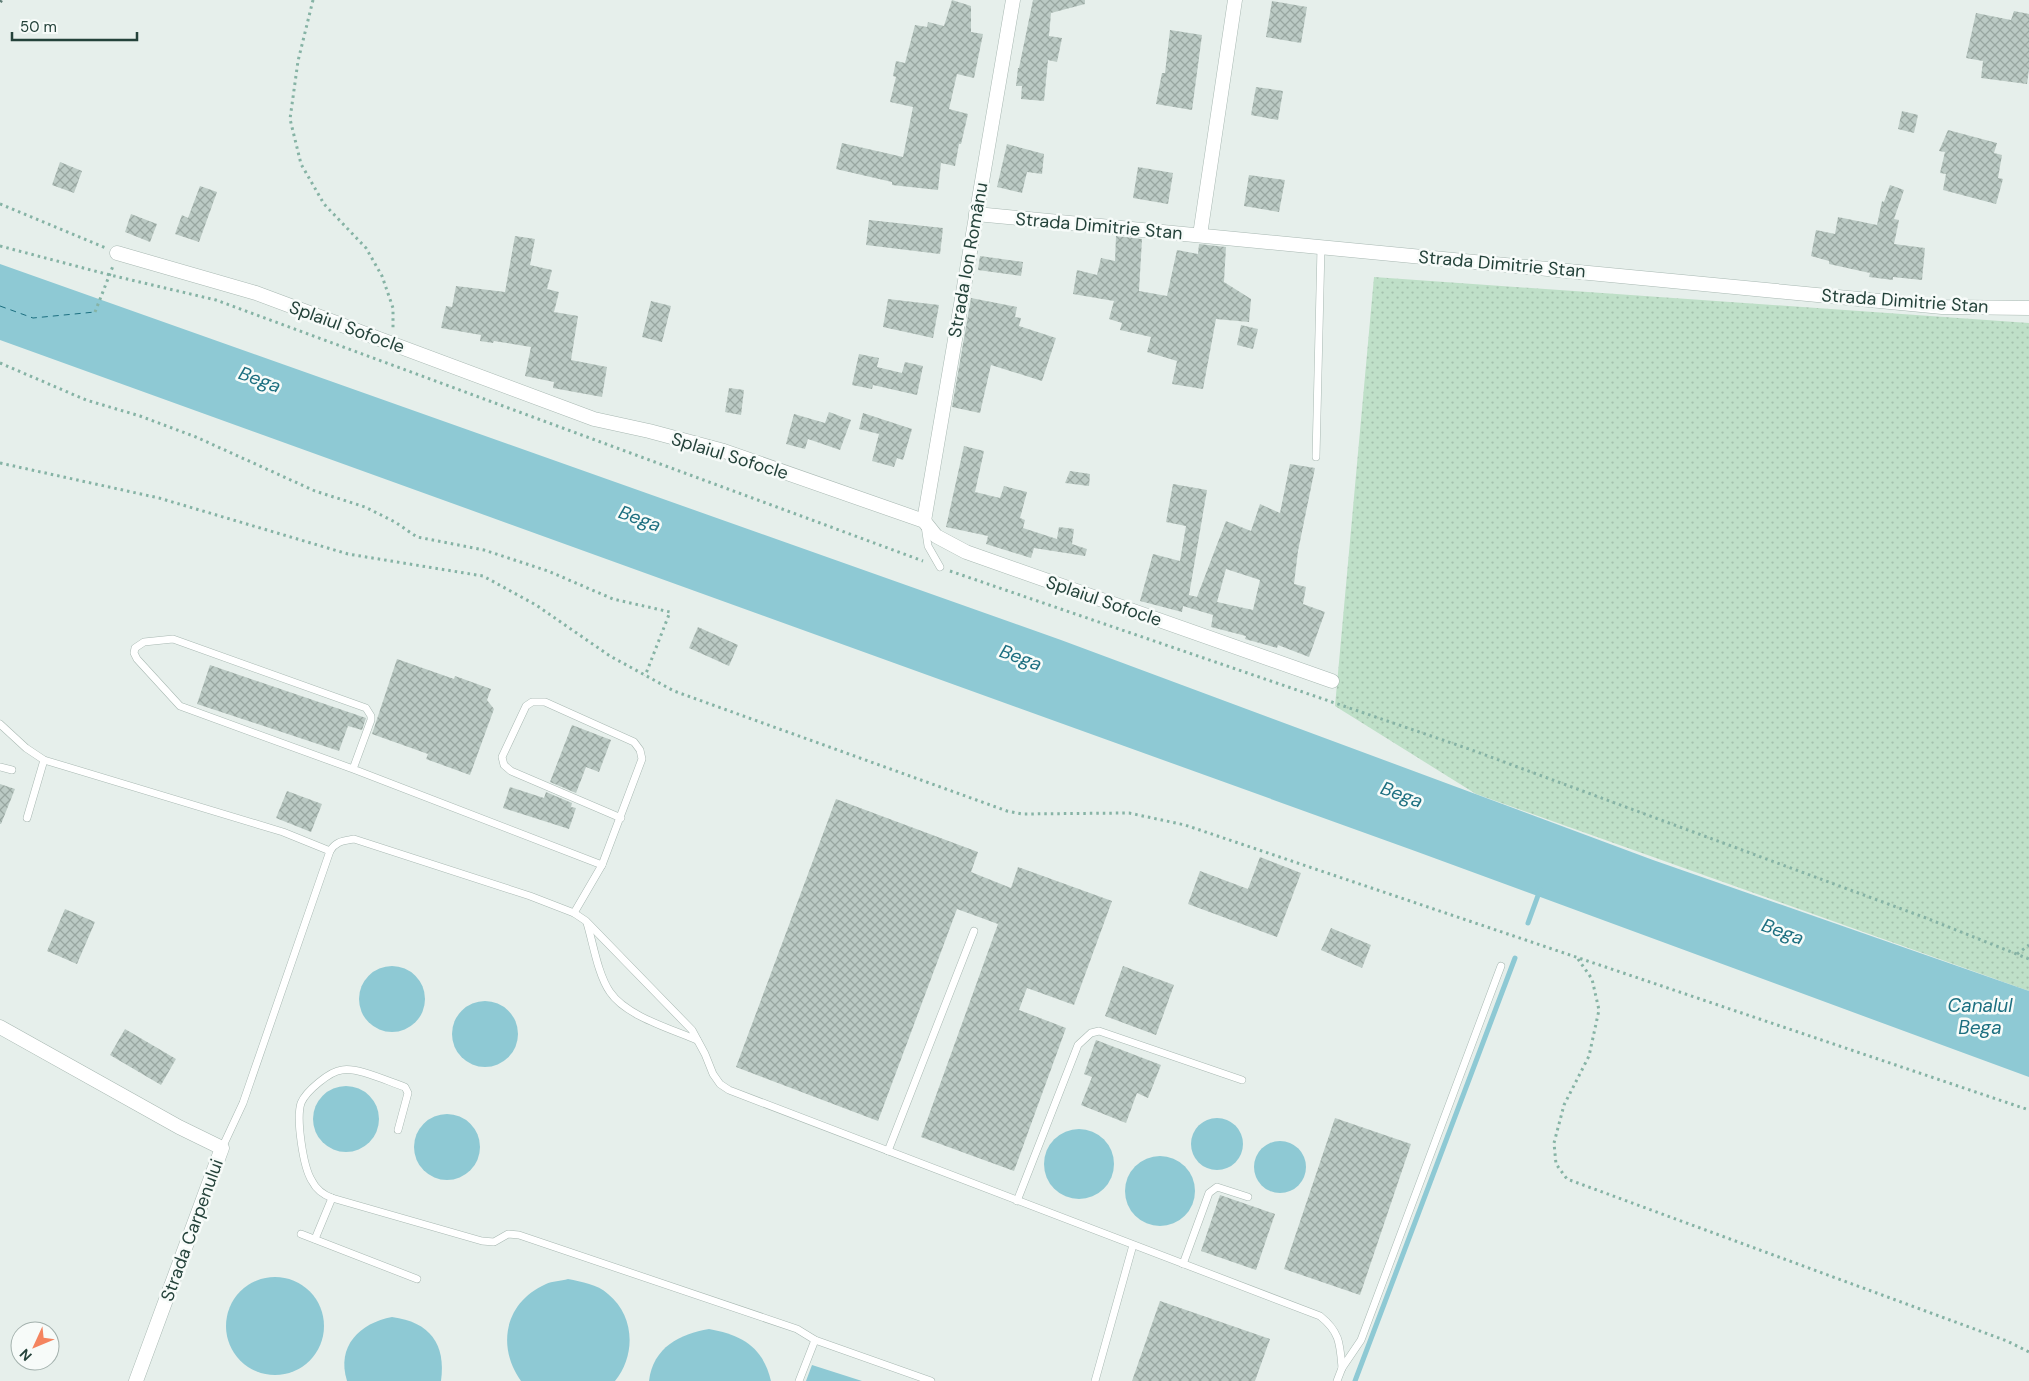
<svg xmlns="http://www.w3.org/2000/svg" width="2029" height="1381" font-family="'DM Sans',sans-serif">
<defs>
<pattern id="grass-dots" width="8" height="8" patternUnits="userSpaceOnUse" patternTransform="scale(1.25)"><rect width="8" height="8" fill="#bfe0c8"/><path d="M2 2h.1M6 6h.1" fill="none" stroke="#a4c1ad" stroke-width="1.8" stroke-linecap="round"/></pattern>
<pattern id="building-cross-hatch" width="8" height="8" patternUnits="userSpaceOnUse" patternTransform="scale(1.25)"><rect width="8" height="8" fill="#bbcac4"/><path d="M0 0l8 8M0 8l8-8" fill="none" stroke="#98a6a0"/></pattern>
</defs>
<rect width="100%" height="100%" fill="#e6efeb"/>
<polygon fill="url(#grass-dots)" points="1374,277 2029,323 2029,991 1476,794 1335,706"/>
<g fill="#8ec9d4">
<polygon points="0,264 1061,640 1653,860 2029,991 2029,1077 1415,851 0,340"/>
<circle cx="392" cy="999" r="33"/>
<circle cx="485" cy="1034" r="33"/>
<circle cx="346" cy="1119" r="33"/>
<circle cx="447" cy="1147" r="33"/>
<circle cx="1217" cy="1144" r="26"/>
<circle cx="1079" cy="1164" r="35"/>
<circle cx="1280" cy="1167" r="26"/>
<circle cx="1160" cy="1191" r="35"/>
<circle cx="275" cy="1326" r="49"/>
<path d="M568,1279C582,1282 597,1284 608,1294C635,1316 636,1355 615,1381H521C496,1346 505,1302 546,1284C552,1281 561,1281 568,1279Z"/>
<path d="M392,1317C430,1322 446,1344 441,1381H347C336,1346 360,1323 392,1317Z"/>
<path d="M709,1329C742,1335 763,1347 771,1381H649C653,1347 680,1334 709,1329Z"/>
<polygon points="812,1365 862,1381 806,1381"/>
</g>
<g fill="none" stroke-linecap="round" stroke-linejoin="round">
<g stroke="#8ec9d4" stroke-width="5">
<polyline points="1528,923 1540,890"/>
<polyline points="1355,1381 1515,958"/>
</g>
<polyline stroke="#1c6f80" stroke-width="1" stroke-dasharray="6 5" stroke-linecap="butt" points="0,306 33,318 95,312"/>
</g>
<g fill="url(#building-cross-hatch)" fill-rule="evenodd">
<polygon points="952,0 971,6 971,32 983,34 974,78 957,74 949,109 968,114 961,144 959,144 955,166 941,163 938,190 892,185 892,182 836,169 842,143 903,157 913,107 890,102 896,77 893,76 896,61 905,63 915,25 927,27 928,22 944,26"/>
<polygon points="1033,0 1085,0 1085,4 1051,13 1049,36 1062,38 1057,62 1048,60 1044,101 1021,99 1022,86 1016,86 1018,68 1019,68"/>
<polygon points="1272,1 1307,7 1301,43 1266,37"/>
<polygon points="2014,11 2029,14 2029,69 2027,84 1981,78 1983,61 1966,58 1976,13 2011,20"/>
<polygon points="1170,30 1202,35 1192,110 1156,104 1162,73 1165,73"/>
<polygon points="1256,87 1283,91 1278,120 1251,115"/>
<polygon points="1902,111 1918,115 1914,133 1898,129"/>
<polygon points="1948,130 1997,143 1994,153 2002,155 1998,178 2003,179 1996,204 1943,190 1946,174 1940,173 1945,152 1939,151"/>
<polygon points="1007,144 1044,154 1042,174 1027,172 1022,193 997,187"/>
<polygon points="60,162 82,171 74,193 52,185"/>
<polygon points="1138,167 1173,173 1168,204 1133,198"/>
<polygon points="1249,175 1285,180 1279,212 1244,206"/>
<polygon points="1890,185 1904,190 1894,219 1899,220 1894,244 1925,248 1922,280 1893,277 1893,280 1869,277 1870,273 1829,264 1829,261 1811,256 1816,230 1835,234 1838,217 1877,225 1882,201 1884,202"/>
<polygon points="200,186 217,192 199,242 175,234 182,215 188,218"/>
<polygon points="131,214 157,224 150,242 125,232"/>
<polygon points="869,220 943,228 940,254 866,245"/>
<polygon points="515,236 535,239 530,265 552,270 547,289 559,292 554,312 578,316 571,360 607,367 602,397 553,388 554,382 525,376 531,347 494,341 493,343 480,341 481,335 441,328 446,306 452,307 456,286 505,292"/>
<polygon points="1116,236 1142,239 1139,291 1167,296 1177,250 1198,254 1199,244 1226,247 1224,282 1251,299 1249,322 1216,319 1203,389 1172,384 1177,361 1147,352 1151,337 1120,330 1122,323 1109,319 1114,301 1073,294 1077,270 1097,275 1101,258 1115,261"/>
<polygon points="980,256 1023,262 1021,276 978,270"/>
<polygon points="971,298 1017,307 1015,317 1021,318 1019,326 1056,338 1042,381 991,365 980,413 952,407"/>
<polygon points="888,299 939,305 933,338 883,327"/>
<polygon points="651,301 671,306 662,342 642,337"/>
<polygon points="1241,325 1258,329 1253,349 1237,345"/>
<polygon points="859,354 879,358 877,367 902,373 905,362 923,366 917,395 873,385 872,389 852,385"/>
<polygon points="729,388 744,390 741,415 725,412"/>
<polygon points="829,412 851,420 840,450 808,439 805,449 786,444 794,414 825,423"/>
<polygon points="863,413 912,429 903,460 897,458 894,467 872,461 879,434 859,429"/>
<polygon points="964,446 984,451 975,492 1000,498 1004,486 1027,492 1020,518 1025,520 1023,528 1057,539 1059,527 1074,529 1072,544 1087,549 1085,556 1034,548 1031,558 986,544 988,536 946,527"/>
<path d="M1290,464L1315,468L1298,551L1294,584L1306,587L1303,604L1325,612L1309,657L1278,645L1277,648L1245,639L1246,636L1211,627L1213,615L1183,606L1182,612L1140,601L1153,554L1180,561L1186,526L1166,522L1173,484L1207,490L1189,595L1197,597L1226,521L1251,531L1260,504L1280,513ZM1226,569L1260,580L1253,610L1217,602Z"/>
<polygon points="1070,471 1090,474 1089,486 1065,483"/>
<polygon points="698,627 738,645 729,666 689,648"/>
<polygon points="397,659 454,679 455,676 491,689 487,700 494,709 470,775 426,759 428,754 372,734"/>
<polygon points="210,665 366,718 362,730 348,726 339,751 197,704"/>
<polygon points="572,725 611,740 599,772 586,767 576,793 550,782"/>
<polygon points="0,784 15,789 1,824 0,824"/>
<polygon points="510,787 544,798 546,792 572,803 571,807 576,808 569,829 503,808"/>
<polygon points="287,791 322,804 311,832 276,818"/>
<polygon points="836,799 978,852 971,872 1011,888 1018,867 1112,901 1074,1005 1027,988 1019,1010 1066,1028 1014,1171 921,1137 998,924 957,909 878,1121 736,1067"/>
<polygon points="1260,857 1301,873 1277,937 1188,904 1200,871 1248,889"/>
<polygon points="65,909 95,922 77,964 47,951"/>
<polygon points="1331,928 1371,945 1362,968 1321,950"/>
<polygon points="1123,966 1174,985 1156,1035 1105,1016"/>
<polygon points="125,1029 176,1059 161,1085 110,1055"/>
<polygon points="1096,1040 1161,1065 1148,1098 1137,1093 1126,1123 1081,1105 1092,1077 1084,1074"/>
<polygon points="1335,1118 1411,1144 1360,1295 1284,1269"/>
<polygon points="1220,1195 1275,1214 1256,1270 1201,1251"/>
<polygon points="1160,1301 1270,1339 1255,1381 1132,1381"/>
</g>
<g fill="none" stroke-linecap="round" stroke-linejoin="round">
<g stroke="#a8b8b2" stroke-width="8">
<g id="service">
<polyline points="1316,457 1321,247"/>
<polyline points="925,526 928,546 940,567"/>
<polyline points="0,724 26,748 44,760 283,832 330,851"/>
<polyline points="0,767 12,770"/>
<polyline points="353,769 371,720 371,716 366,708 173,639 144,642 135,648 134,653 137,659 180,706 353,769 602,865"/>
<polyline points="27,818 44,760"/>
<polyline points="574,913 602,865 642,759 640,750 634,742 545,702 532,702 526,706 502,757 504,765 511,771 621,818"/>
<path d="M587,923C593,943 598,975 610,992C626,1016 671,1029 697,1040"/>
<path d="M398,1130L408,1093L405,1087C389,1082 358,1067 342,1070C330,1071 306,1091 301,1103C296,1119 303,1167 312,1181C316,1189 324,1195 332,1198L482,1241L494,1242L508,1234L519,1235L797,1329L815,1340L931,1381"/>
<path d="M222,1148L243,1103L330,851C336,841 343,841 354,839L530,896L574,913L586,921L692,1030L705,1054L713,1074L720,1084L729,1090L1320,1316C1340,1332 1340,1344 1342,1368"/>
<polyline points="888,1151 974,931"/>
<polyline points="1017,1201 1078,1045 1091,1033 1099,1031 1242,1080"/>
<polyline points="301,1234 417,1279"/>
<polyline points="315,1239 332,1198"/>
<polyline points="1183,1264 1209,1193 1217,1187 1248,1197"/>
<polyline points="799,1381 815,1340"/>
<polyline points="1095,1381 1133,1245"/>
<polyline points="1337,1381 1342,1368 1361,1340 1501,966"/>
</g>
</g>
<g stroke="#a8b8b2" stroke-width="15">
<g id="minor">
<polyline points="976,214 1942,307 2029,308"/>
<polyline points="1200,235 1235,0"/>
<polyline points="117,253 256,293 594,419 649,431 724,451 924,521 936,536 966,552 1332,681"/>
<polyline points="924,521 1013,0"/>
<polyline points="0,1027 179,1127 222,1148 136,1381"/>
</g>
</g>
<g stroke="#86b3a5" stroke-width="3" stroke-dasharray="2.5 4" stroke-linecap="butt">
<polyline points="313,0 298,61 290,119 301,164 324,204 366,248 382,276 393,308 393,328"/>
<polyline points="0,204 106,248"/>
<polyline points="0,246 110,275 216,300 923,561"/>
<polyline points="95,312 113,266"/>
<polyline points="0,363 86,400 140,416 196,437 315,491 365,507 395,522 417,537 484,550 548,571 613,599 670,612 645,676"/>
<polyline points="0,463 159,498 348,554 483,576 536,605 610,656 674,691 1007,811 1022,814 1129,813 1185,825 2029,1110"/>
<polyline points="950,571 1469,749 1926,918 2029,959"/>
<polyline points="2017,954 2029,945"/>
<polyline points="1578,959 1592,979 1599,1010 1589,1056 1564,1105 1554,1143 1556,1164 1567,1179 2007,1341 2029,1352"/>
</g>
<use href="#service" stroke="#fff" stroke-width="7"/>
<use href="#minor" stroke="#fff" stroke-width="14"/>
<polyline stroke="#5f7d75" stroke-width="4" stroke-dasharray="10 5" stroke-linecap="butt" points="0,2 1,0"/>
</g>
<g text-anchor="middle" stroke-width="5" stroke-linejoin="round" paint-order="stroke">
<g font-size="18" fill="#24423a" stroke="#f7fbf9">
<text transform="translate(1099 226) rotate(5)" y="6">Strada Dimitrie Stan</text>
<text transform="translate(968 260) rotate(-80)" y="6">Strada Ion Românu</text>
<text transform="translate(1502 264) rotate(5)" y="6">Strada Dimitrie Stan</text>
<text transform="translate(1905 301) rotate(4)" y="6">Strada Dimitrie Stan</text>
<text transform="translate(347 327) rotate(20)" y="6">Splaiul Sofocle</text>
<text transform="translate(730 456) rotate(17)" y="6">Splaiul Sofocle</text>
<text transform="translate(1104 601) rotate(19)" y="6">Splaiul Sofocle</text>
<text transform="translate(192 1230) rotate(-70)" y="6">Strada Carpenului</text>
</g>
<g font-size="19" font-style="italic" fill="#1c6f80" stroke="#f7fbf9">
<text transform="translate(260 379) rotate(20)" y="7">Bega</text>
<text transform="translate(640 518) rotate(20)" y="7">Bega</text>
<text transform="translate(1021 657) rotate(20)" y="7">Bega</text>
<text transform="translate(1402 794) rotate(20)" y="7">Bega</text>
<text transform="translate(1783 931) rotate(20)" y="7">Bega</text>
<text x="1980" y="1012">Canalul<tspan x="1980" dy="22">Bega</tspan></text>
</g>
</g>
<g transform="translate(35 1346) rotate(226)"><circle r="24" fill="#f7fbf9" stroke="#a3b1ad"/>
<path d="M0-4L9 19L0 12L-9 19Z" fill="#f4845f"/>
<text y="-8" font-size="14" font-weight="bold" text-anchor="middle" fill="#24423a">N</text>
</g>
<path d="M12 32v8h125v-8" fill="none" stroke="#24423a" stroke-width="2.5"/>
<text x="20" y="32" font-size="15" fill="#24423a" stroke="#f7fbf9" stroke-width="4" paint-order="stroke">50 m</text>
</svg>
